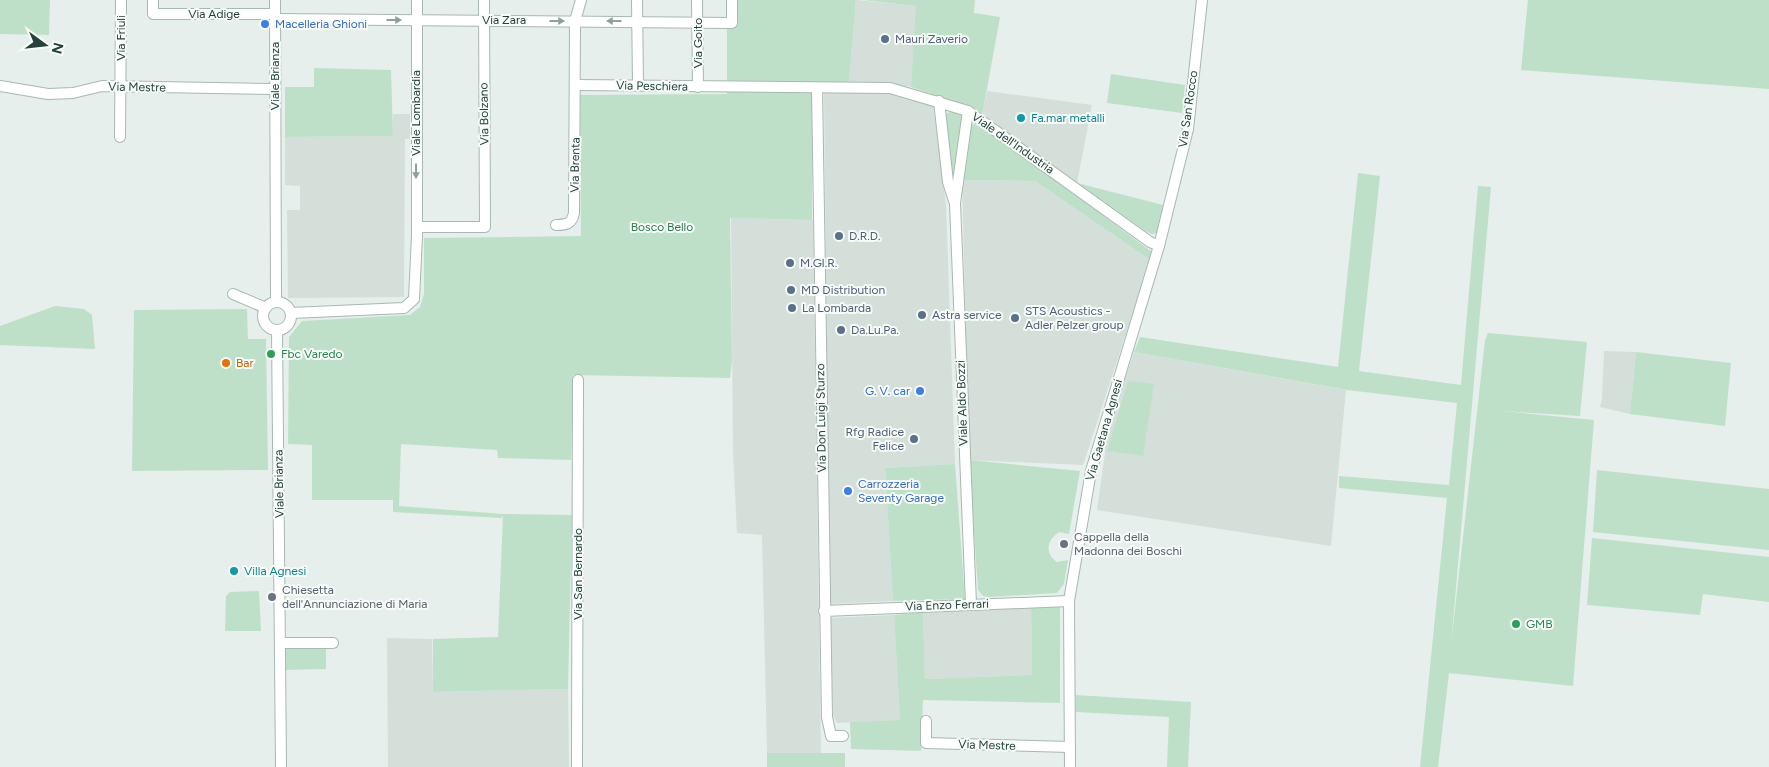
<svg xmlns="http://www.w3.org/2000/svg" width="1769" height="767" font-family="Figtree,sans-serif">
<rect width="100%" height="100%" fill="#e6efeb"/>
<g fill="#d4dfda">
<polygon points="856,0 917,6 911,87 890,84 849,83"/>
<polygon points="987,91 1092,105 1077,183 982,116"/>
<polygon points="824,92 889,93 933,105 946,204 955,464 885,468 893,601 830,604"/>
<polygon points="393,114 410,114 410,139 405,139 404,297 288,298 287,210 300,210 300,186 285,185 285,137 393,136"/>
<polygon points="962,180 1035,181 1150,260 1083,465 969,460"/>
<polygon points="731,218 813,220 821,753 767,753 762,535 737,533 733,453"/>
<polygon points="1604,351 1636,352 1630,414 1600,407 1602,399"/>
<polygon points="1134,352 1346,390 1331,546 1097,510 1105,453 1104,443"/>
<polygon points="1031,607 1032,675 925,679 923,612"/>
<polygon points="894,615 900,720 837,723 833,715 830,618"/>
<polygon points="387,638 432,639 433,692 568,689 569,767 388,767"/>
</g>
<g fill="#bfe0c8">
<polygon points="0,0 50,0 49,35 0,34"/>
<polygon points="738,0 856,0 849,83 812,84 812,220 730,218 732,360 730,378 573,375 571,460 498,458 497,450 401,444 399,506 503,514 572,515 568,689 433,692 433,639 498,637 503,515 502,518 393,512 393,500 312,500 312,445 288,444 289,337 302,321 410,315 420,307 424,294 424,238 581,236 580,95 727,94 727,26 737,26"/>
<polygon points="863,0 975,0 974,13 1000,17 982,116 963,105 911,87 916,6"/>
<polygon points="1528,0 1769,0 1769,89 1521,70"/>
<polygon points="314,68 391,70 393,136 285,137 285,87 314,87"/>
<polygon points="1111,74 1185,85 1182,113 1107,103"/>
<polygon points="953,110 962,116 962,119 956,179 953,179 950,176 946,114"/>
<polygon points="974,124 995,135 1152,252 1150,260 1035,181 962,180 971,126"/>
<polygon points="1358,173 1380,176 1359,371 1461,385 1478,186 1491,187 1451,645 1485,340 1488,333 1587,342 1580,416 1502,411 1594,420 1573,686 1449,673 1438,767 1420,767 1447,498 1339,488 1339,476 1449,485 1457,403 1347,390 1134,352 1140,337 1338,367"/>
<polygon points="1077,183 1163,205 1157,233 1152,234 1145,231"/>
<polygon points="55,306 84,309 92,315 95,349 0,345 0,326"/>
<polygon points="247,309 248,339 266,339 268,470 132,471 134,310"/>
<polygon points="1636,352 1731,363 1725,426 1630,414"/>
<polygon points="1128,381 1154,384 1143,456 1107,451"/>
<path d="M969,460L1080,471L1069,534L1059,532C1047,540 1044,553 1057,562L1068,560L1064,584L1057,593L989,597L983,596L978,590Z"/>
<polygon points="955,464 965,599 893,601 885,468"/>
<polygon points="1597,470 1769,489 1769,550 1593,532"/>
<polygon points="1592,538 1769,557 1769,602 1703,594 1700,615 1587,605"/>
<polygon points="259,591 261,631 225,631 226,596 230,592"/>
<polygon points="1060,606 1060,703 923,700 921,751 851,749 850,722 900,720 894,615 923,612 925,679 1032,675 1031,607"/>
<polygon points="326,645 326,669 284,670 284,646"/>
<polygon points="1075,695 1191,702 1188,767 1167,767 1169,717 1076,712"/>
<rect x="767" y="753" width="78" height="14"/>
</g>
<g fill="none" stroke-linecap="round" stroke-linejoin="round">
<g stroke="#a8b8b2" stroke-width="12">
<g id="minor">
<polyline points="153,0 153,14 275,14"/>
<polyline points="275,0 276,302"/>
<polyline points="637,0 638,86"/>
<polyline points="697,0 698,87"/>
<polyline points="275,19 732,23 732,0"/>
<polyline points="575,85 890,88 968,111 1150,242 1159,246"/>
<polyline points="0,86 48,94 73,93 102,86 275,89"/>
<polyline points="817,88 827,717 831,736 843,736"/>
<polyline points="939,101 948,182 954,201"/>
<polyline points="968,111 955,203 971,604"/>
<polyline points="120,137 121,0"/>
<path d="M556,225C566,225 572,224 574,213L575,21L581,0"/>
<polyline points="417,227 485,227 484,0"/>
<polyline points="233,294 266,308"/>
<circle cx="277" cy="316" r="14"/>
<polyline points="291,313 404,308 414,299 417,236 417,0"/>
<polyline points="277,330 281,767"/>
<polyline points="824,611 1069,601"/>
<polyline points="280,643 333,643"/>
<polyline points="926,721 926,743 1070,747"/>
<polyline points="577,767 578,380"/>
<polyline points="1070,767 1069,601 1091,471 1159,246 1188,129 1202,0"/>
</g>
</g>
<use href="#minor" stroke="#fff" stroke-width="10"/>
</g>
<defs><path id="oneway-solid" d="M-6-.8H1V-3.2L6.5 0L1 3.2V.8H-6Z" transform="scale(1.25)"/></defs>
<g fill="#92a09c">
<use href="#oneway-solid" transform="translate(394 20)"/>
<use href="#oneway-solid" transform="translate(557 21)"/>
<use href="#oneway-solid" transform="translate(614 21) rotate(-180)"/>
<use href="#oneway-solid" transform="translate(416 171) rotate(90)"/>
</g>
<g fill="#3f7fe0" stroke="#f7fbf9" stroke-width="2">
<circle cx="265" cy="24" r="5"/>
<circle cx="920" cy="391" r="5"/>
<circle cx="848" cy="491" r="5"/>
</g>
<g fill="#5c6f8a" stroke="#f7fbf9" stroke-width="2">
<circle cx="885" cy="39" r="5"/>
<circle cx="839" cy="236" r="5"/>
<circle cx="790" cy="263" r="5"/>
<circle cx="791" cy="290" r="5"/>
<circle cx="792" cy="308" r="5"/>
<circle cx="922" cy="315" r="5"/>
<circle cx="1015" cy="318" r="5"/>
<circle cx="841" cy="330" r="5"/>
<circle cx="914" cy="439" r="5"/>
</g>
<g fill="#0f9aa8" stroke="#f7fbf9" stroke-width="2">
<circle cx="1021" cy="118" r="5"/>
<circle cx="234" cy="571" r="5"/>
</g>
<g fill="#2e9e5b" stroke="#f7fbf9" stroke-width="2">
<circle cx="271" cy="354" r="5"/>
<circle cx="1516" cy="624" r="5"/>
</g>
<circle fill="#e8710a" stroke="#f7fbf9" stroke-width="2" cx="226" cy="363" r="5"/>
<g fill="#6b7280" stroke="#f7fbf9" stroke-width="2">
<circle cx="1064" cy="544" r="5"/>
<circle cx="272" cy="597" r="5"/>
</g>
<g text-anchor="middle" stroke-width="4" stroke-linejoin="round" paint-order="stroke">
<g font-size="12" fill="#24423a" stroke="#f7fbf9">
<text x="214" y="18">Via Adige</text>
<text x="504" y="24">Via Zara</text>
<text transform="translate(121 38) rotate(-90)" y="4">Via Friuli</text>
<text transform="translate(698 43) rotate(-90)" y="4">Via Goito</text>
<text transform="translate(275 76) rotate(-90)" y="4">Viale Brianza</text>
<text transform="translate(652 86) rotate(1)" y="4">Via Peschiera</text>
<text transform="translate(137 87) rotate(1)" y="4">Via Mestre</text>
<text transform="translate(1188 109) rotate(-82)" y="4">Via San Rocco</text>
<text transform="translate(416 113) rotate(-90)" y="4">Viale Lombardia</text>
<text transform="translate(484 114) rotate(-91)" y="4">Via Bolzano</text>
<text transform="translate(1013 143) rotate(35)" y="4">Viale dell'Industria</text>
<text transform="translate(575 165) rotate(-89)" y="4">Via Brenta</text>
<text transform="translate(962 403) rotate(-92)" y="4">Viale Aldo Bozzi</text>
<text transform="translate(821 418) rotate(-91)" y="4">Via Don Luigi Sturzo</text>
<text transform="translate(1104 430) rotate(-74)" y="4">Via Gaetana Agnesi</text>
<text transform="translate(279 484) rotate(-91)" y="4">Viale Brianza</text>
<text transform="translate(578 574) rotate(-90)" y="4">Via San Bernardo</text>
<text transform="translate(947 605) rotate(-2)" y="4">Via Enzo Ferrari</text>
<text transform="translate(987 745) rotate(2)" y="4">Via Mestre</text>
</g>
<g font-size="12" fill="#366cbe" stroke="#f7fbf9" text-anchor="start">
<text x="275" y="28">Macelleria Ghioni</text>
<text x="910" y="395" text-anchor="end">G. V. car</text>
<text x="858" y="488">Carrozzeria<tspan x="858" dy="14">Seventy Garage</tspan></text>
</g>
<g font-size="12" fill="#4e5e75" stroke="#f7fbf9" text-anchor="start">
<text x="895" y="43">Mauri Zaverio</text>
<text x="849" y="240">D.R.D.</text>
<text x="800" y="267">M.GI.R.</text>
<text x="801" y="294">MD Distribution</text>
<text x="802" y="312">La Lombarda</text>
<text x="1025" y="315">STS Acoustics -<tspan x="1025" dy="14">Adler Pelzer group</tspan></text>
<text x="932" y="319">Astra service</text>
<text x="851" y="334">Da.Lu.Pa.</text>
<text x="904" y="436" text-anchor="end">Rfg Radice<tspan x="904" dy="14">Felice</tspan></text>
</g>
<g font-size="12" fill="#0d838f" stroke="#f7fbf9" text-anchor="start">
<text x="1031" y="122">Fa.mar metalli</text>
<text x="244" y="575">Villa Agnesi</text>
</g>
<g font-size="12" fill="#2d7a4b" stroke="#f7fbf9">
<text x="662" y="231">Bosco Bello</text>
</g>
<g font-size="12" fill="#27864d" stroke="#f7fbf9" text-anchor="start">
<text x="281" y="358">Fbc Varedo</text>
<text x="1526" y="628">GMB</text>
</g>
<g font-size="12" fill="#c56008" stroke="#f7fbf9" text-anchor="start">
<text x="236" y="367">Bar</text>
</g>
<g font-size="12" fill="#5b616d" stroke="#f7fbf9" text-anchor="start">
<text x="1074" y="541">Cappella della<tspan x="1074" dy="14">Madonna dei Boschi</tspan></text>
<text x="282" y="594">Chiesetta<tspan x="282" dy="14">dell'Annunciazione di Maria</tspan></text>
</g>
</g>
<g transform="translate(45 45) rotate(105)" stroke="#f7fbf9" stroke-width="4" paint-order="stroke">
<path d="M0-4L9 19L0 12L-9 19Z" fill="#24423a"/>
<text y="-8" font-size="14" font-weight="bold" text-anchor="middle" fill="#24423a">N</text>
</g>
</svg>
